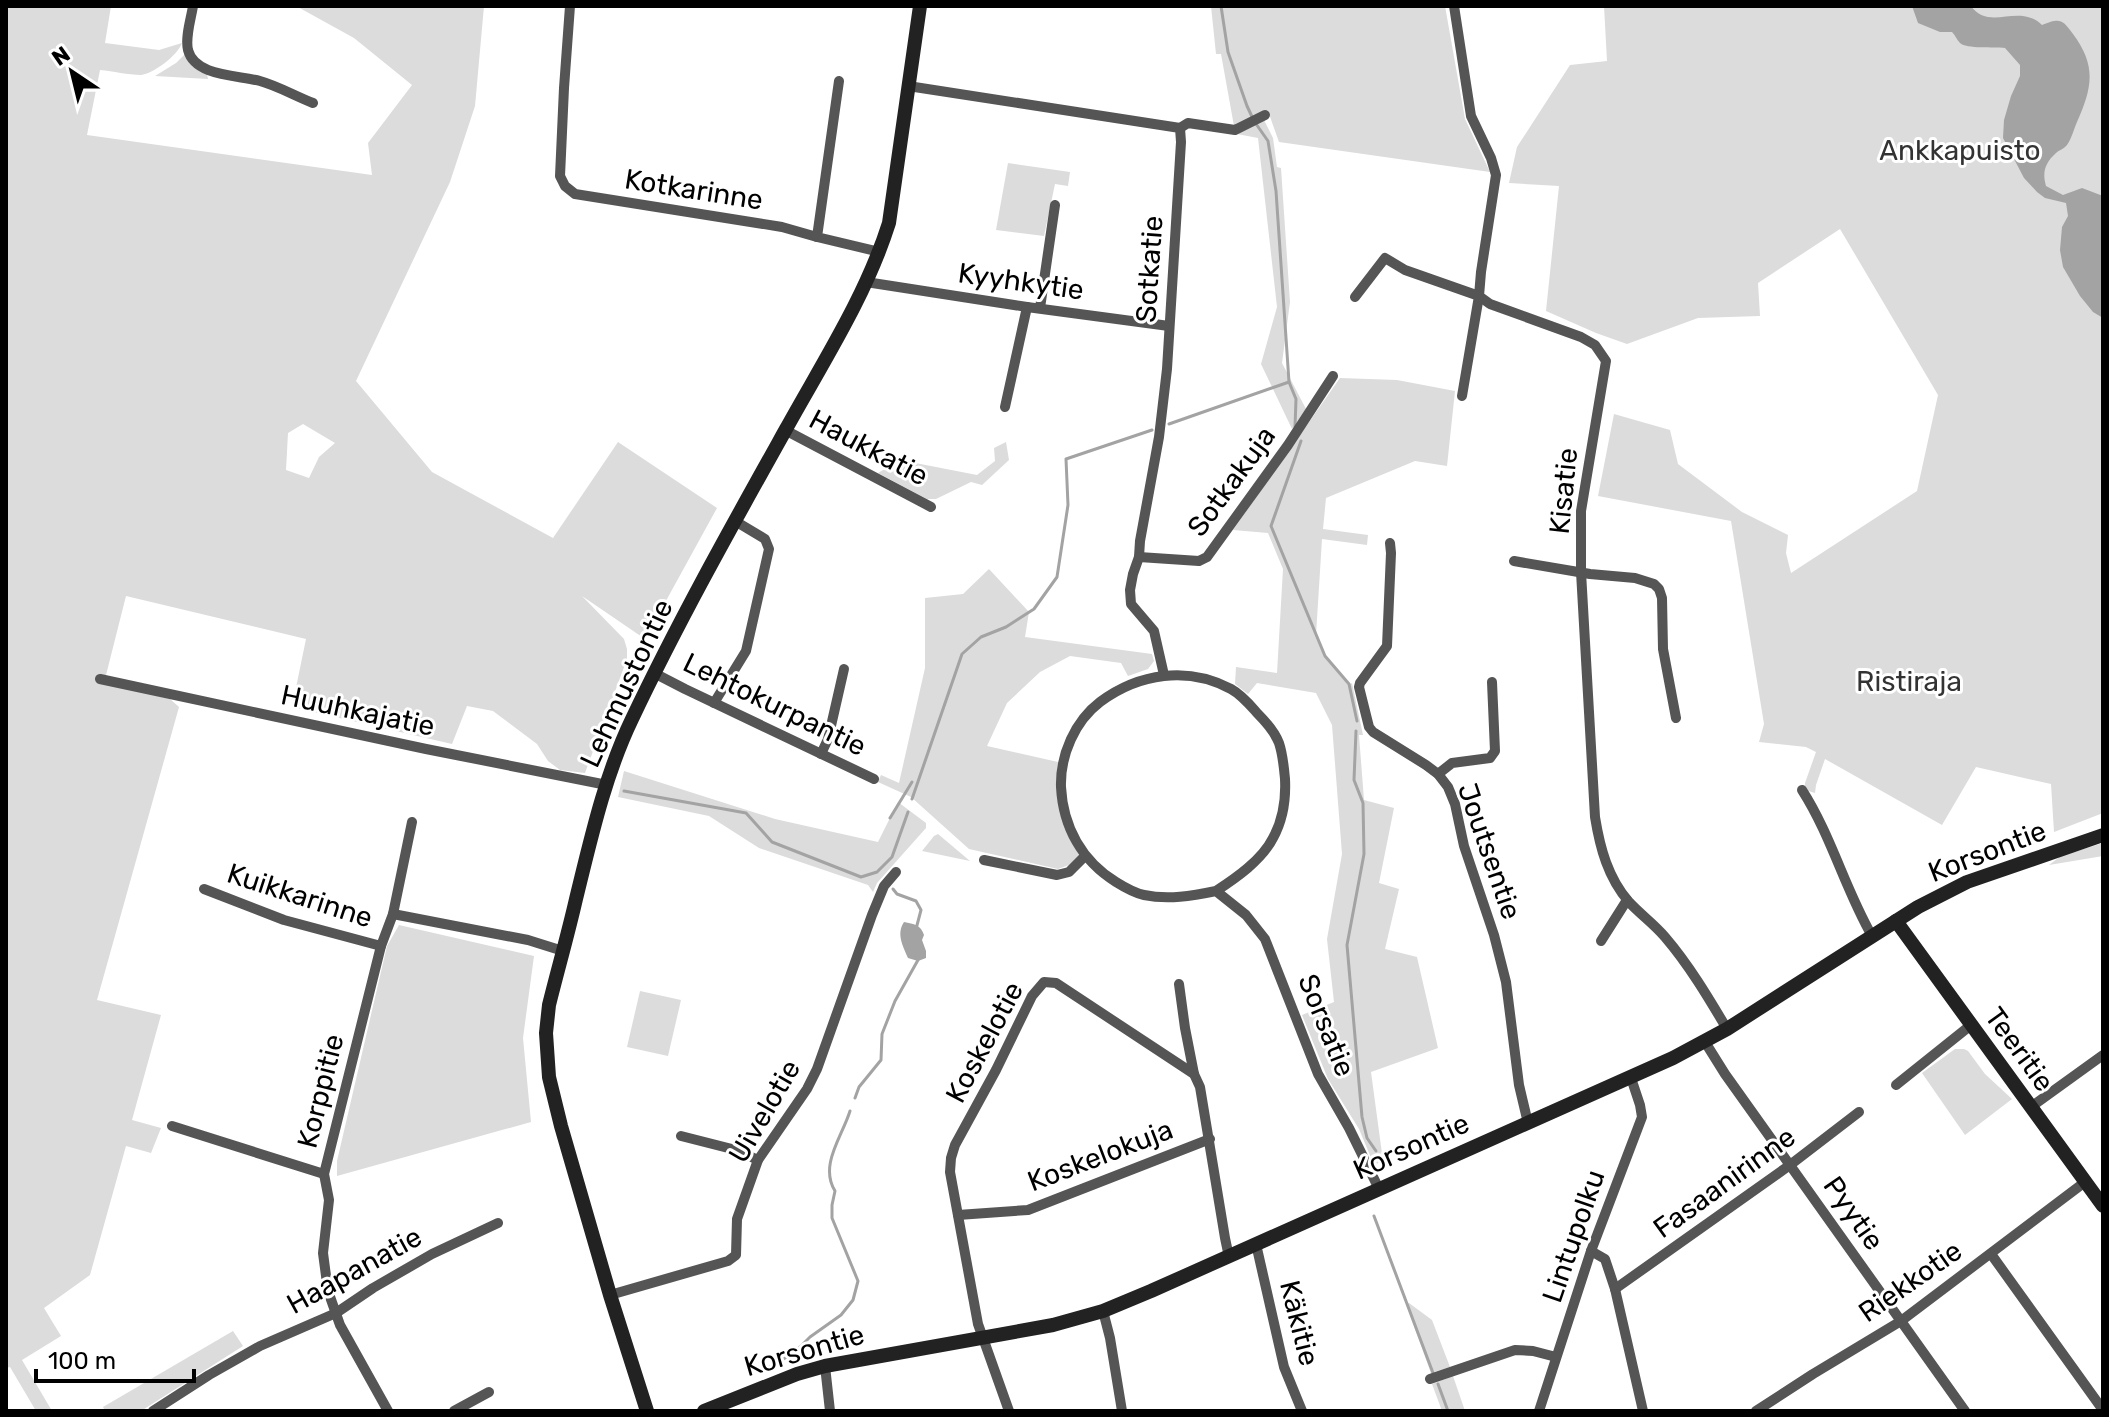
<svg xmlns="http://www.w3.org/2000/svg" width="2109" height="1417" font-family="Rubik,sans-serif">
<rect width="100%" height="100%" fill="#fff"/>
<g fill="#dcdcdc" fill-rule="evenodd">
<path d="M6,6H111L105,43L159,50L182,43C178,55 153,74 141,75C128,75 113,71 100,70L87,135L372,175L368,143L412,85L354,38L296,6H484L475,106L450,182L356,381L432,472L553,538L618,442L717,508L645,639L582,596L624,639L627,649V659L585,773L560,770L548,761L537,744L493,711L467,706L452,744L292,707L306,639L126,596L104,683L170,699L179,707L97,1000L161,1015L132,1120L161,1128L151,1153L126,1146L90,1275L44,1308L61,1336L22,1360L52,1411H36L10,1367L6,1368ZM303,424L335,443L319,457L309,478L286,470L288,433Z"/>
<polygon points="1211,6 1445,6 1465,119 1490,172 1279,142 1268,111 1234,126 1221,54 1216,54"/>
<polygon points="1604,6 2103,6 2103,813 2054,832 2051,784 1976,767 1942,825 1825,759 1816,785 1815,793 1805,790 1805,783 1816,752 1806,747 1759,742 1764,724 1731,521 1598,496 1614,414 1670,430 1678,464 1742,512 1788,535 1786,553 1791,573 1917,491 1938,395 1840,229 1758,283 1760,316 1698,318 1627,344 1596,333 1546,311 1559,186 1509,183 1517,147 1570,65 1607,61"/>
<polygon points="185,54 207,74 208,79 155,76 176,63"/>
<polygon points="1264,120 1273,138 1277,167 1281,168 1290,302 1282,363 1306,409 1292,429 1261,364 1277,307 1258,138 1237,134"/>
<polygon points="1008,163 1070,172 1068,186 1055,184 1044,236 996,230"/>
<polygon points="1340,378 1397,380 1455,391 1447,466 1415,461 1326,498 1323,529 1368,535 1367,545 1322,539 1316,635 1325,657 1349,685 1352,683 1363,735 1359,735 1364,800 1394,808 1379,883 1399,889 1385,949 1417,957 1438,1048 1371,1072 1383,1161 1374,1165 1359,1129 1328,1079 1302,1015 1334,1002 1327,939 1342,854 1332,725 1316,693 1257,683 1248,694 1235,684 1236,667 1277,673 1283,569 1268,533 1233,530"/>
<polygon points="1006,442 1009,460 982,485 971,482 936,499 927,499 878,473 900,460 977,475 995,461 994,448"/>
<path d="M989,569L1029,612L1025,637L1152,654L1154,661L1148,669L1128,676L1121,663L1070,656L1040,672L1007,703L987,746L1058,762C1054,804 1062,819 1080,855L1069,865L1058,869L969,849L911,797L878,782L881,775L899,783L925,668V598L963,594Z"/>
<polygon points="624,771 775,819 878,842 898,802 926,823 926,828 877,883 873,892 868,885 759,848 709,816 618,797"/>
<polygon points="938,834 970,861 922,851 934,836"/>
<polygon points="2103,843 2103,856 2049,865 2061,856"/>
<polygon points="399,925 534,956 523,1038 531,1122 337,1176 337,1161 387,946"/>
<polygon points="640,991 681,1000 668,1056 627,1047"/>
<polygon points="1955,1049 1964,1049 1968,1051 1985,1074 2012,1099 1965,1135 1922,1073"/>
<polygon points="1409,1303 1432,1320 1450,1367 1431,1373 1406,1304"/>
<polygon points="233,1331 243,1346 141,1411 105,1411 103,1407"/>
<polygon points="1453,1376 1465,1411 1442,1411 1432,1384"/>
</g>
<g fill="#a3a3a3">
<path d="M1912,6H1971C1987,28 2010,10 2031,18C2035,19 2039,22 2042,25C2060,18 2062,19 2073,34C2097,66 2092,88 2077,122C2074,129 2071,140 2067,145C2064,149 2059,150 2056,153C2045,163 2042,172 2046,186L2063,195L2082,188L2103,196V318L2093,312L2080,296L2063,267L2060,250L2062,227L2068,216L2066,203L2045,198L2037,192L2024,178L2003,138L2004,120L2011,96L2020,76V65L2005,48C1995,47 1966,49 1960,43C1957,40 1955,35 1952,32H1940L1918,23Z"/>
<path d="M904,922C914,924 921,925 924,935L922,940L926,951V958L918,961L908,958C903,946 896,934 904,922Z"/>
</g>
<g fill="none" stroke-linecap="round" stroke-linejoin="round">
<g stroke="#a3a3a3" stroke-width="3">
<polyline points="1221,6 1228,52 1247,106 1254,121 1268,141 1276,191 1289,382 1296,399 1295,427"/>
<polyline points="1169,424 1289,382"/>
<polyline points="1301,441 1271,526 1325,656 1349,684 1357,721"/>
<polyline points="1356,731 1354,780 1363,803 1364,854 1347,945 1362,1117 1367,1138 1376,1151"/>
<polyline points="624,791 746,813 772,842 861,877 877,872 892,857 908,812"/>
<polyline points="912,799 962,654 981,637 1006,627 1034,609 1057,577 1068,505 1066,459 1152,430"/>
<polyline points="890,818 912,782"/>
<polyline points="893,889 897,894 916,901 921,910 916,929"/>
<polyline points="855,1098 859,1087 881,1060 882,1034 895,1001 918,960"/>
<polyline points="1374,1216 1433,1373"/>
<path d="M762,1371L794,1353L810,1337L841,1315L853,1300L858,1281L832,1218V1205L835,1191C819,1165 842,1137 850,1111"/>
<polyline points="1438,1384 1448,1411"/>
</g>
<g stroke="#555" stroke-width="10">
<path d="M193,6C191,19 185,37 188,50C195,77 239,75 260,81C278,86 295,96 313,103"/>
<polyline points="570,6 564,88 560,176 565,186 575,194 782,227 817,237"/>
<path d="M1454,6L1471,116L1491,158L1496,175L1481,272L1479,296L1490,304L1581,337L1595,345L1606,361L1581,511V572L1595,817C1600,848 1608,878 1629,902C1640,914 1654,924 1665,937C1689,965 1708,997 1727,1029"/>
<polyline points="839,81 817,237 880,252"/>
<polyline points="908,86 1180,128 1181,142 1167,369 1159,437 1140,541 1139,557 1133,574 1130,590 1131,604 1154,631 1164,675"/>
<polyline points="1180,128 1188,123 1235,130 1265,115"/>
<polyline points="866,282 1027,307 1169,326"/>
<polyline points="1355,297 1385,258 1405,270 1479,296 1462,396"/>
<polyline points="1040,308 1055,205"/>
<polyline points="1005,407 1027,307"/>
<polyline points="785,430 931,507"/>
<polyline points="1390,543 1391,553 1387,646 1360,683 1359,687 1369,727 1373,732 1426,765 1438,774 1448,787 1455,804 1464,846 1494,935 1506,982 1519,1085 1528,1123"/>
<polyline points="1139,557 1199,561 1207,557 1288,445 1333,376"/>
<polyline points="1514,561 1590,574 1635,578 1654,584 1659,589 1662,598 1663,649 1676,718"/>
<polyline points="654,673 685,689 874,779"/>
<polyline points="100,679 426,749 607,785"/>
<polyline points="714,703 746,651 769,549 765,539 735,521"/>
<polyline points="821,754 828,739 844,669"/>
<polyline points="1438,774 1452,763 1490,758 1495,751 1492,682"/>
<path d="M1802,790C1831,835 1845,889 1872,936"/>
<polyline points="984,860 1057,875 1069,872 1085,856"/>
<polyline points="204,889 284,920 381,946"/>
<path d="M1216,891C1192,896 1168,900 1144,895C1134,893 1124,887 1116,882C1082,861 1063,827 1061,787C1060,755 1075,721 1100,702C1139,673 1188,666 1231,689C1242,695 1250,705 1258,714C1266,722 1275,733 1279,743C1283,755 1284,768 1285,779C1286,799 1283,820 1273,838C1262,860 1236,878 1216,891L1246,915L1265,939L1318,1074L1349,1128L1379,1189"/>
<polyline points="393,914 528,940 563,951"/>
<polyline points="1601,941 1627,900"/>
<polyline points="1179,984 1185,1028 1194,1074"/>
<polyline points="1705,1042 1725,1074 1965,1411"/>
<polyline points="1896,1085 1971,1025"/>
<polyline points="2031,1107 2103,1055"/>
<polyline points="172,1126 324,1174"/>
<polyline points="681,1136 736,1150 758,1160"/>
<polyline points="958,1215 1028,1210 1210,1139"/>
<polyline points="1256,1244 1284,1367 1302,1411"/>
<polyline points="1591,1251 1605,1259 1615,1289 1643,1411"/>
<polyline points="1991,1254 2103,1410"/>
<polyline points="1615,1289 1790,1165 1859,1112"/>
<polyline points="610,1295 728,1261 736,1255 737,1219 758,1160 807,1089 817,1069 872,915 884,886 896,872"/>
<polyline points="1103,1311 1110,1338 1122,1411"/>
<polyline points="825,1366 830,1411"/>
<polyline points="1430,1379 1515,1350 1533,1351 1556,1357"/>
<polyline points="153,1411 209,1375 260,1346 336,1313 373,1288 432,1254 498,1223"/>
<polyline points="388,1411 340,1325 328,1291 323,1253 329,1200 324,1174 381,946 393,914 412,822"/>
<polyline points="454,1411 489,1392"/>
<polyline points="1009,1411 978,1324 950,1172 951,1158 955,1145 996,1070 1032,996 1044,982 1056,983 1194,1074 1200,1087 1225,1238 1229,1257"/>
<polyline points="1539,1411 1591,1251 1642,1117 1640,1105 1631,1078"/>
<polyline points="1756,1411 1813,1374 1901,1321 2085,1182"/>
</g>
<g stroke="#222" stroke-width="14">
<polyline points="1896,921 2103,1206"/>
<path d="M647,1411L610,1295L561,1126L549,1077L546,1033L549,1005C558,969 568,934 576,899C591,838 605,775 632,719C679,620 733,524 786,429C823,362 866,296 889,223L920,6"/>
<polyline points="704,1411 797,1374 825,1366 1053,1325 1103,1311 1151,1291 1673,1058 1727,1029 1918,907 1967,882 2103,835"/>
</g>
</g>
<g text-anchor="middle" stroke-width="6" stroke-linejoin="round" paint-order="stroke">
<g font-size="28" fill="#333" stroke="#fff">
<text x="1960" y="160">Ankkapuisto</text>
<text x="1909" y="691">Ristiraja</text>
</g>
<g font-size="28" fill="#000" stroke="#fff">
<text transform="translate(694 189) rotate(9)" y="10">Kotkarinne</text>
<text transform="translate(1149 269) rotate(-86)" y="10">Sotkatie</text>
<text transform="translate(1021 281) rotate(8)" y="10">Kyyhkytie</text>
<text transform="translate(869 447) rotate(28)" y="10">Haukkatie</text>
<text transform="translate(1231 481) rotate(-54)" y="10">Sotkakuja</text>
<text transform="translate(1563 491) rotate(-84)" y="10">Kisatie</text>
<text transform="translate(626 683) rotate(-65)" y="10">Lehmustontie</text>
<text transform="translate(775 704) rotate(26)" y="10">Lehtokurpantie</text>
<text transform="translate(358 710) rotate(12)" y="10">Huuhkajatie</text>
<text transform="translate(1490 851) rotate(71)" y="10">Joutsentie</text>
<text transform="translate(1987 851) rotate(-21)" y="10">Korsontie</text>
<text transform="translate(300 895) rotate(18)" y="10">Kuikkarinne</text>
<text transform="translate(1327 1025) rotate(68)" y="10">Sorsatie</text>
<text transform="translate(984 1042) rotate(-62)" y="10">Koskelotie</text>
<text transform="translate(2020 1049) rotate(54)" y="10">Teeritie</text>
<text transform="translate(320 1091) rotate(-76)" y="10">Korppitie</text>
<text transform="translate(764 1111) rotate(-60)" y="10">Uivelotie</text>
<text transform="translate(1411 1146) rotate(-24)" y="10">Korsontie</text>
<text transform="translate(1100 1155) rotate(-21)" y="10">Koskelokuja</text>
<text transform="translate(1724 1182) rotate(-36)" y="10">Fasaanirinne</text>
<text transform="translate(1854 1213) rotate(55)" y="10">Pyytie</text>
<text transform="translate(1573 1236) rotate(-71)" y="10">Lintupolku</text>
<text transform="translate(354 1270) rotate(-29)" y="10">Haapanatie</text>
<text transform="translate(1910 1281) rotate(-35)" y="10">Riekkotie</text>
<text transform="translate(1300 1323) rotate(76)" y="10">Käkitie</text>
<text transform="translate(804 1350) rotate(-16)" y="10">Korsontie</text>
</g>
</g>
<rect width="2109" height="1417" fill="none" stroke="#000000" stroke-width="16"/>
<g transform="translate(72 72) rotate(325)" stroke="#ffffff" stroke-width="6" paint-order="stroke">
<path d="M0-6L14 30L0 20L-14 30Z" fill="#000000"/>
<text y="-12" font-size="22" font-weight="bold" text-anchor="middle" fill="#000000">N</text>
</g>
<path d="M36 1369v12h158v-12" fill="none" stroke="#000000" stroke-width="4"/>
<text x="48" y="1369" font-size="24" fill="#000000" stroke="#ffffff" stroke-width="6" paint-order="stroke">100 m</text>
</svg>
